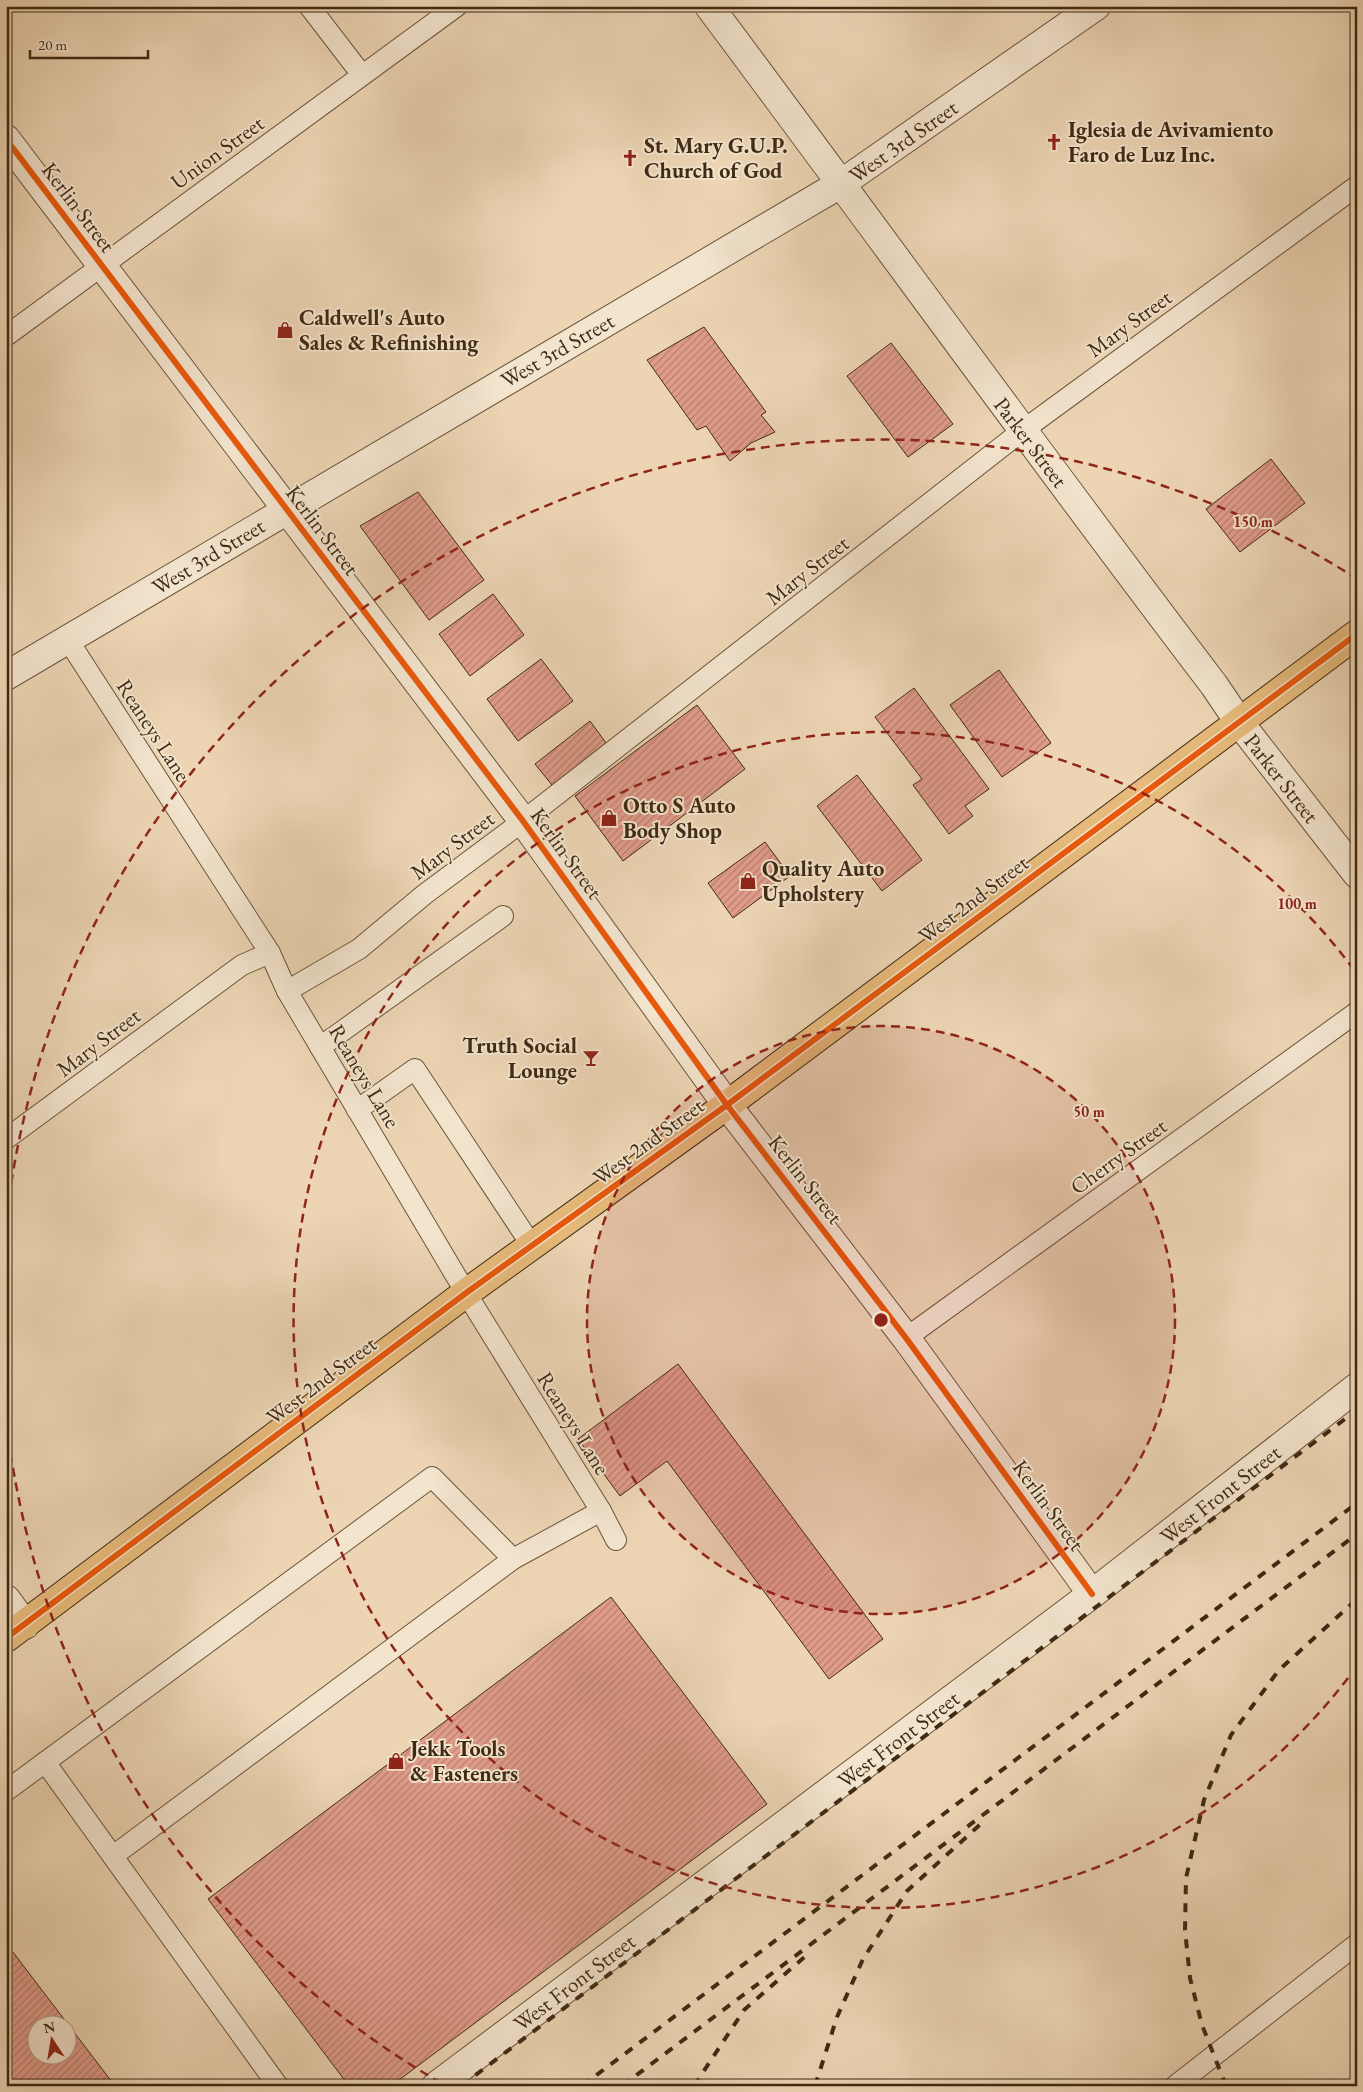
<svg xmlns="http://www.w3.org/2000/svg" width="1363" height="2092" font-family="'EB Garamond',serif">
<defs>
<pattern id="building-hatch" width="6" height="6" patternUnits="userSpaceOnUse" patternTransform="scale(1.25)"><rect width="6" height="6" fill="#e19c8b"/><path d="M-1 1l2-2M0 6l6-6M5 7l2-2" fill="none" stroke="#b87f70"/></pattern>
</defs>
<rect width="100%" height="100%" fill="#edd5b4"/>
<filter id="stains"><feTurbulence type="fractalNoise" baseFrequency=".004" numOctaves="4"/><feColorMatrix values="0 0 0 0 .2 0 0 0 0 .09 0 0 0 0 .02 0 0 0 .5 -.17"/></filter>
<radialGradient id="worn" r=".72"><stop offset=".6" stop-color="#630" stop-opacity="0"/><stop offset="1" stop-color="#630" stop-opacity=".3"/></radialGradient>
<g fill="url(#building-hatch)" stroke="#3f2a13" fill-rule="evenodd">
<polygon points="704,327 766,412 761,415 775,432 751,443 730,461 706,426 697,430 647,360"/>
<polygon points="891,343 953,424 908,457 847,376"/>
<polygon points="1271,459 1305,503 1240,552 1206,509"/>
<polygon points="418,492 484,580 429,620 360,526"/>
<polygon points="493,594 524,635 470,676 439,634"/>
<polygon points="541,659 573,701 518,741 487,699"/>
<polygon points="999,670 1051,743 1002,777 950,705"/>
<polygon points="914,688 989,789 965,806 973,816 949,834 913,785 922,779 875,717"/>
<polygon points="697,705 745,769 623,861 575,796"/>
<polygon points="590,721 606,743 552,785 535,764"/>
<polygon points="857,775 922,860 882,891 817,806"/>
<polygon points="765,842 790,876 733,918 708,883"/>
<polygon points="678,1364 883,1639 829,1679 667,1461 620,1496 578,1439"/>
<polygon points="611,1597 767,1804 391,2086 349,2086 208,1899"/>
<path d="M6,1943L115,2086H6ZM38,2024H68V2054H38Z"/>
</g>
<g fill="none" stroke-linecap="round" stroke-linejoin="round">
<g stroke="#6a553b" stroke-width="22">
<g id="lane">
<polyline points="309,6 362,75"/>
<polyline points="6,336 457,6"/>
<polyline points="68,640 270,953 287,991 466,1293 601,1511 616,1540"/>
<polyline points="287,991 359,949 425,894 523,821 1022,431 1357,186"/>
<polyline points="320,1047 503,916"/>
<polyline points="357,1110 415,1069 532,1246"/>
<polyline points="6,1139 242,965 270,953"/>
<polyline points="906,1338 1357,1012"/>
<polyline points="45,1762 278,2086"/>
<polyline points="6,1791 432,1477 513,1559 601,1511"/>
<polyline points="113,1856 513,1559"/>
<polyline points="1175,2086 1357,1944"/>
</g>
</g>
<g stroke="#6a553b" stroke-width="30">
<g id="street">
<path d="M709,6C878,232 1043,461 1214,685L1239,722L1357,874"/>
<polyline points="6,139 523,821 727,1105 906,1338 1092,1594"/>
<polyline points="6,676 842,183 1096,6"/>
<polyline points="6,1599 25,1625"/>
<polyline points="436,2086 1092,1594 1357,1387"/>
</g>
</g>
<g stroke="#3f2a13" stroke-width="30">
<polyline id="primary" points="6,1638 466,1293 727,1105 1357,634"/>
</g>
<use href="#lane" stroke="#f3e4ce" stroke-width="20"/>
<use href="#street" stroke="#f3e4ce" stroke-width="28"/>
<use href="#primary" stroke="#e6ba7a" stroke-width="28"/>
<g stroke="#3f2a13" stroke-width="4" stroke-dasharray="9 9" stroke-linecap="butt">
<polyline points="461,2086 1357,1410"/>
<polyline points="582,2086 1357,1503"/>
<polyline points="622,2086 1357,1534"/>
<polyline points="694,2086 744,2010 809,1953"/>
<polyline points="815,2086 837,2017 863,1959 907,1891 984,1821"/>
<polyline points="1226,2086 1202,2025 1190,1978 1185,1930 1186,1878 1204,1800 1231,1735 1279,1670 1357,1599"/>
</g>
<g stroke="#f3e4ce" stroke-width="9">
<g id="cycleway">
<polyline points="6,139 523,821 727,1105 906,1338 1092,1594"/>
<polyline points="6,1638 466,1293 727,1105 1357,634"/>
</g>
</g>
<use href="#cycleway" stroke="#e8590c" stroke-width="6"/>
</g>
<circle cx="881" cy="1320" r="294" fill="#8f2418" fill-opacity=".12"/>
<g fill="none" stroke="#8f2418" stroke-width="2.5" stroke-dasharray="9 6">
<circle cx="881" cy="1320" r="294"/>
<path d="M1357 1666A588 588 0 1 1 1357 974"/>
<path d="M441 2083A881 881 0 0 1 7 1427M7 1213A881 881 0 0 1 1354 577"/>
</g>
<defs>
<g id="church-bare" transform="scale(1.35)"><path d="M-1.2-6h2.4v3.5h3.3v2.4h-3.3V6h-2.4V-.1h-3.3v-2.4h3.3Z" fill="#8f2418" stroke="#f3e4ce" stroke-width="2.5" paint-order="stroke"/></g>
<g id="shop-bare" transform="scale(1.35)"><path d="M-5-2.5h2.3a2.7 3.5 0 0 1 5.4 0H5L5.5 6h-11ZM-1.5-2.5h3a1.5 2.3 0 0 0-3 0Z" fill="#8f2418" stroke="#f3e4ce" stroke-width="2.5" paint-order="stroke"/></g>
<g id="bar-bare" transform="scale(1.35)"><path d="M-6-5H6L.8 .8V4.5H3.5V6h-7V4.5H-.8V.8Z" fill="#8f2418" stroke="#f3e4ce" stroke-width="2.5" paint-order="stroke"/></g>
</defs>
<g fill-rule="evenodd">
<use href="#church-bare" x="1054" y="142"/>
<use href="#church-bare" x="630" y="158"/>
<use href="#shop-bare" x="285" y="330"/>
<use href="#shop-bare" x="609" y="818"/>
<use href="#shop-bare" x="748" y="881"/>
<use href="#bar-bare" x="591" y="1058"/>
<use href="#shop-bare" x="396" y="1761"/>
</g>
<g text-anchor="middle" stroke-width="4" stroke-linejoin="round" paint-order="stroke">
<g font-size="22" font-weight="bold" fill="#3f2a13" stroke="#f3e4ce" text-anchor="start">
<text x="1068" y="137">Iglesia de Avivamiento<tspan x="1068" dy="25">Faro de Luz Inc.</tspan></text>
<text x="644" y="153">St. Mary G.U.P.<tspan x="644" dy="25">Church of God</tspan></text>
<text x="299" y="325">Caldwell's Auto<tspan x="299" dy="25">Sales &amp; Refinishing</tspan></text>
<text x="623" y="813">Otto S Auto<tspan x="623" dy="25">Body Shop</tspan></text>
<text x="762" y="876">Quality Auto<tspan x="762" dy="25">Upholstery</tspan></text>
<text x="577" y="1053" text-anchor="end">Truth Social<tspan x="577" dy="25">Lounge</tspan></text>
<text x="410" y="1756">Jekk Tools<tspan x="410" dy="25">&amp; Fasteners</tspan></text>
</g>
<g font-size="22" fill="#3f2a13" stroke="#f3e4ce">
<text transform="translate(903 141) rotate(-35)" y="8">West 3rd Street</text>
<text transform="translate(217 152) rotate(-36)" y="8">Union Street</text>
<text transform="translate(79 207) rotate(53)" y="8">Kerlin Street</text>
<text transform="translate(1129 323) rotate(-36)" y="8">Mary Street</text>
<text transform="translate(557 350) rotate(-30)" y="8">West 3rd Street</text>
<text transform="translate(1031 442) rotate(53)" y="8">Parker Street</text>
<text transform="translate(323 530) rotate(53)" y="8">Kerlin Street</text>
<text transform="translate(208 556) rotate(-31)" y="8">West 3rd Street</text>
<text transform="translate(807 570) rotate(-38)" y="8">Mary Street</text>
<text transform="translate(154 730) rotate(57)" y="8">Reaneys Lane</text>
<text transform="translate(1282 778) rotate(52)" y="8">Parker Street</text>
<text transform="translate(452 845) rotate(-37)" y="8">Mary Street</text>
<text transform="translate(567 853) rotate(54)" y="8">Kerlin Street</text>
<text transform="translate(973 899) rotate(-37)" y="8">West 2nd Street</text>
<text transform="translate(98 1042) rotate(-37)" y="8">Mary Street</text>
<text transform="translate(365 1076) rotate(59)" y="8">Reaneys Lane</text>
<text transform="translate(648 1141) rotate(-36)" y="8">West 2nd Street</text>
<text transform="translate(1118 1156) rotate(-36)" y="8">Cherry Street</text>
<text transform="translate(806 1179) rotate(52)" y="8">Kerlin Street</text>
<text transform="translate(321 1380) rotate(-37)" y="8">West 2nd Street</text>
<text transform="translate(574 1423) rotate(58)" y="8">Reaneys Lane</text>
<text transform="translate(1220 1494) rotate(-38)" y="8">West Front Street</text>
<text transform="translate(1049 1505) rotate(54)" y="8">Kerlin Street</text>
<text transform="translate(898 1739) rotate(-37)" y="8">West Front Street</text>
<text transform="translate(574 1982) rotate(-37)" y="8">West Front Street</text>
</g>
</g>
<circle cx="881" cy="1320" r="8" fill="#8f2418" stroke="#f3e4ce" stroke-width="2.5"/>
<g font-size="15" text-anchor="middle" font-weight="bold" fill="#8f2418" stroke="#f3e4ce" stroke-width="4" stroke-linejoin="round" paint-order="stroke">
<text x="1253" y="527">150 m</text>
<text x="1297" y="909">100 m</text>
<text x="1089" y="1117">50 m</text>
</g>
<rect width="1363" height="2092" fill="none" stroke="#edd5b4" stroke-width="25"/>
<rect x="8" y="8" width="1348" height="2077" fill="none" stroke="#3f2a13" stroke-width="2.5"/>
<rect x="12" y="12" width="1338" height="2067" fill="none" stroke="#3f2a13"/>
<g transform="translate(52 2040) rotate(348)"><circle r="24" fill="#f3e4ce" stroke="#ab9a83"/>
<path d="M0-4L9 19L0 12L-9 19Z" fill="#8f2418"/>
<text y="-8" font-size="14" font-weight="bold" text-anchor="middle" fill="#3f2a13">N</text>
</g>
<path d="M30 50v8h118v-8" fill="none" stroke="#3f2a13" stroke-width="2.5"/>
<text x="38" y="50" font-size="15" fill="#3f2a13" stroke="#f3e4ce" stroke-width="4" paint-order="stroke">20 m</text>
<rect width="100%" height="100%" filter="url(#stains)"/>
<rect width="100%" height="100%" fill="url(#worn)"/>
</svg>
